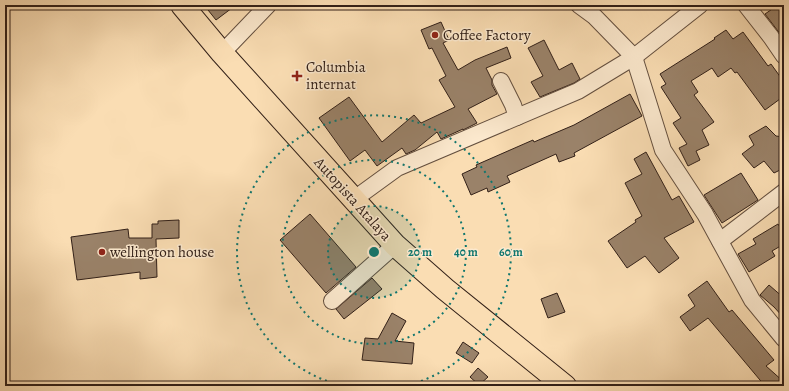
<svg xmlns="http://www.w3.org/2000/svg" width="789" height="391" font-family="Alegreya,serif">
<rect width="100%" height="100%" fill="#faddb3"/>
<filter id="stains"><feTurbulence type="fractalNoise" baseFrequency=".005" numOctaves="4"/><feColorMatrix values="0 0 0 0 .2 0 0 0 0 .09 0 0 0 0 .02 0 0 0 .5 -.17"/></filter>
<radialGradient id="worn" r=".72"><stop offset=".6" stop-color="#630" stop-opacity="0"/><stop offset="1" stop-color="#630" stop-opacity=".3"/></radialGradient>
<g fill="#9a8269" stroke="#322018">
<polygon points="204,5 236,5 216,20"/>
<polygon points="778,5 784,5 784,39 765,14"/>
<polygon points="441,22 449,40 443,43 458,70 475,60 507,47 511,58 486,68 492,80 492,85 497,94 468,109 477,123 463,130 463,129 441,139 437,132 415,150 406,154 402,148 377,166 365,150 350,161 319,118 349,97 382,142 414,115 421,123 455,107 439,80 446,76 432,48 429,49 421,30"/>
<polygon points="726,30 733,39 743,32 768,66 771,64 784,82 784,96 765,110 737,72 735,73 731,68 718,77 712,68 691,81 698,92 694,95 714,122 702,130 709,145 696,151 700,160 688,166 679,148 687,144 673,123 681,118 661,87 666,84 660,74 715,39 714,38"/>
<polygon points="544,40 559,70 572,63 580,79 574,83 540,97 531,82 543,76 528,48"/>
<polygon points="630,94 642,116 574,153 575,156 559,162 556,154 507,176 510,182 488,192 487,188 471,195 462,174 477,167 476,165 533,140 534,142 574,125"/>
<polygon points="766,126 776,136 784,137 784,168 774,173 764,161 754,168 742,154 754,145 749,136"/>
<polygon points="646,152 672,200 679,196 694,222 664,238 679,258 659,273 645,256 627,268 608,241 636,222 635,220 642,216 625,183 642,174 634,159"/>
<polygon points="741,173 758,200 722,223 704,195"/>
<polygon points="310,214 356,267 326,293 280,240"/>
<polygon points="179,220 179,238 156,239 157,277 140,279 140,272 77,280 71,237 128,229 129,238 152,238 152,224 158,224 158,221"/>
<polygon points="778,224 784,234 784,244 772,251 775,256 749,272 738,254 756,244 753,239"/>
<polygon points="372,278 382,289 344,319 336,309"/>
<polygon points="707,281 729,312 732,310 774,360 766,366 784,382 784,386 765,386 708,318 690,331 680,317 695,306 688,295"/>
<polygon points="769,285 784,298 784,318 774,307 760,295"/>
<polygon points="557,293 565,312 548,318 541,299"/>
<polygon points="392,313 406,321 395,341 414,343 412,364 362,360 365,338 378,339"/>
<polygon points="463,342 479,353 472,363 456,353"/>
<polygon points="478,368 488,377 479,385 470,377"/>
</g>
<g fill="none" stroke-linecap="round" stroke-linejoin="round">
<g stroke="#644f3f" stroke-width="18">
<g id="minor">
<polyline points="579,5 594,16 634,57 663,150 705,214 752,300 784,339"/>
<polyline points="746,5 771,37 784,56"/>
<polyline points="222,53 268,5"/>
<polyline points="501,81 513,105 517,117"/>
<polyline points="353,200 397,168 578,91 634,57 700,5"/>
<polyline points="720,241 784,192"/>
<polyline points="332,301 395,245"/>
</g>
</g>
<g stroke="#322018" stroke-width="24">
<polyline id="primary" points="182,5 222,53 395,245 445,289 565,386"/>
</g>
<use href="#minor" stroke="#fce9ce" stroke-width="16"/>
<use href="#primary" stroke="#faddb3" stroke-width="22"/>
</g>
<circle cx="374" cy="252" r="46" fill="#0f766e" fill-opacity=".12"/>
<g fill="none" stroke="#0f766e" stroke-width="2" stroke-dasharray="2 4">
<circle cx="374" cy="252" r="46"/>
<circle cx="374" cy="252" r="92"/>
<path d="M344 386A137 137 0 1 1 404 386"/>
</g>
<g fill="#8f2418" stroke="#fce9ce" stroke-width="1.5">
<circle cx="435" cy="35" r="4"/>
<path d="M295 70h4v4h4v4h-4v4h-4v-4h-4v-4h4z"/>
<circle cx="102" cy="252" r="4"/>
</g>
<g text-anchor="middle" stroke-width="3" stroke-linejoin="round" paint-order="stroke">
<g font-size="15" fill="#322018" stroke="#fce9ce" text-anchor="start">
<text x="443" y="40">Coffee Factory</text>
<text x="306" y="72">Columbia<tspan x="306" dy="17">internat</tspan></text>
<text x="110" y="257">wellington house</text>
</g>
<g font-size="15" fill="#322018" stroke="#fce9ce">
<text transform="translate(353 199) rotate(48)" y="5">Autopista Atalaya</text>
</g>
</g>
<circle cx="374" cy="252" r="6" fill="#0f766e" stroke="#fce9ce" stroke-width="2"/>
<g font-size="12" text-anchor="middle" font-weight="bold" fill="#0f766e" stroke="#fce9ce" stroke-width="3" stroke-linejoin="round" paint-order="stroke">
<text x="420" y="256">20 m</text>
<text x="466" y="256">40 m</text>
<text x="511" y="256">60 m</text>
</g>
<rect width="789" height="391" fill="none" stroke="#faddb3" stroke-width="20"/>
<rect x="6" y="6" width="777" height="379" fill="none" stroke="#322018" stroke-width="2"/>
<rect x="10" y="10" width="769" height="371" fill="none" stroke="#322018"/>
<rect width="100%" height="100%" filter="url(#stains)"/>
<rect width="100%" height="100%" fill="url(#worn)"/>
</svg>
